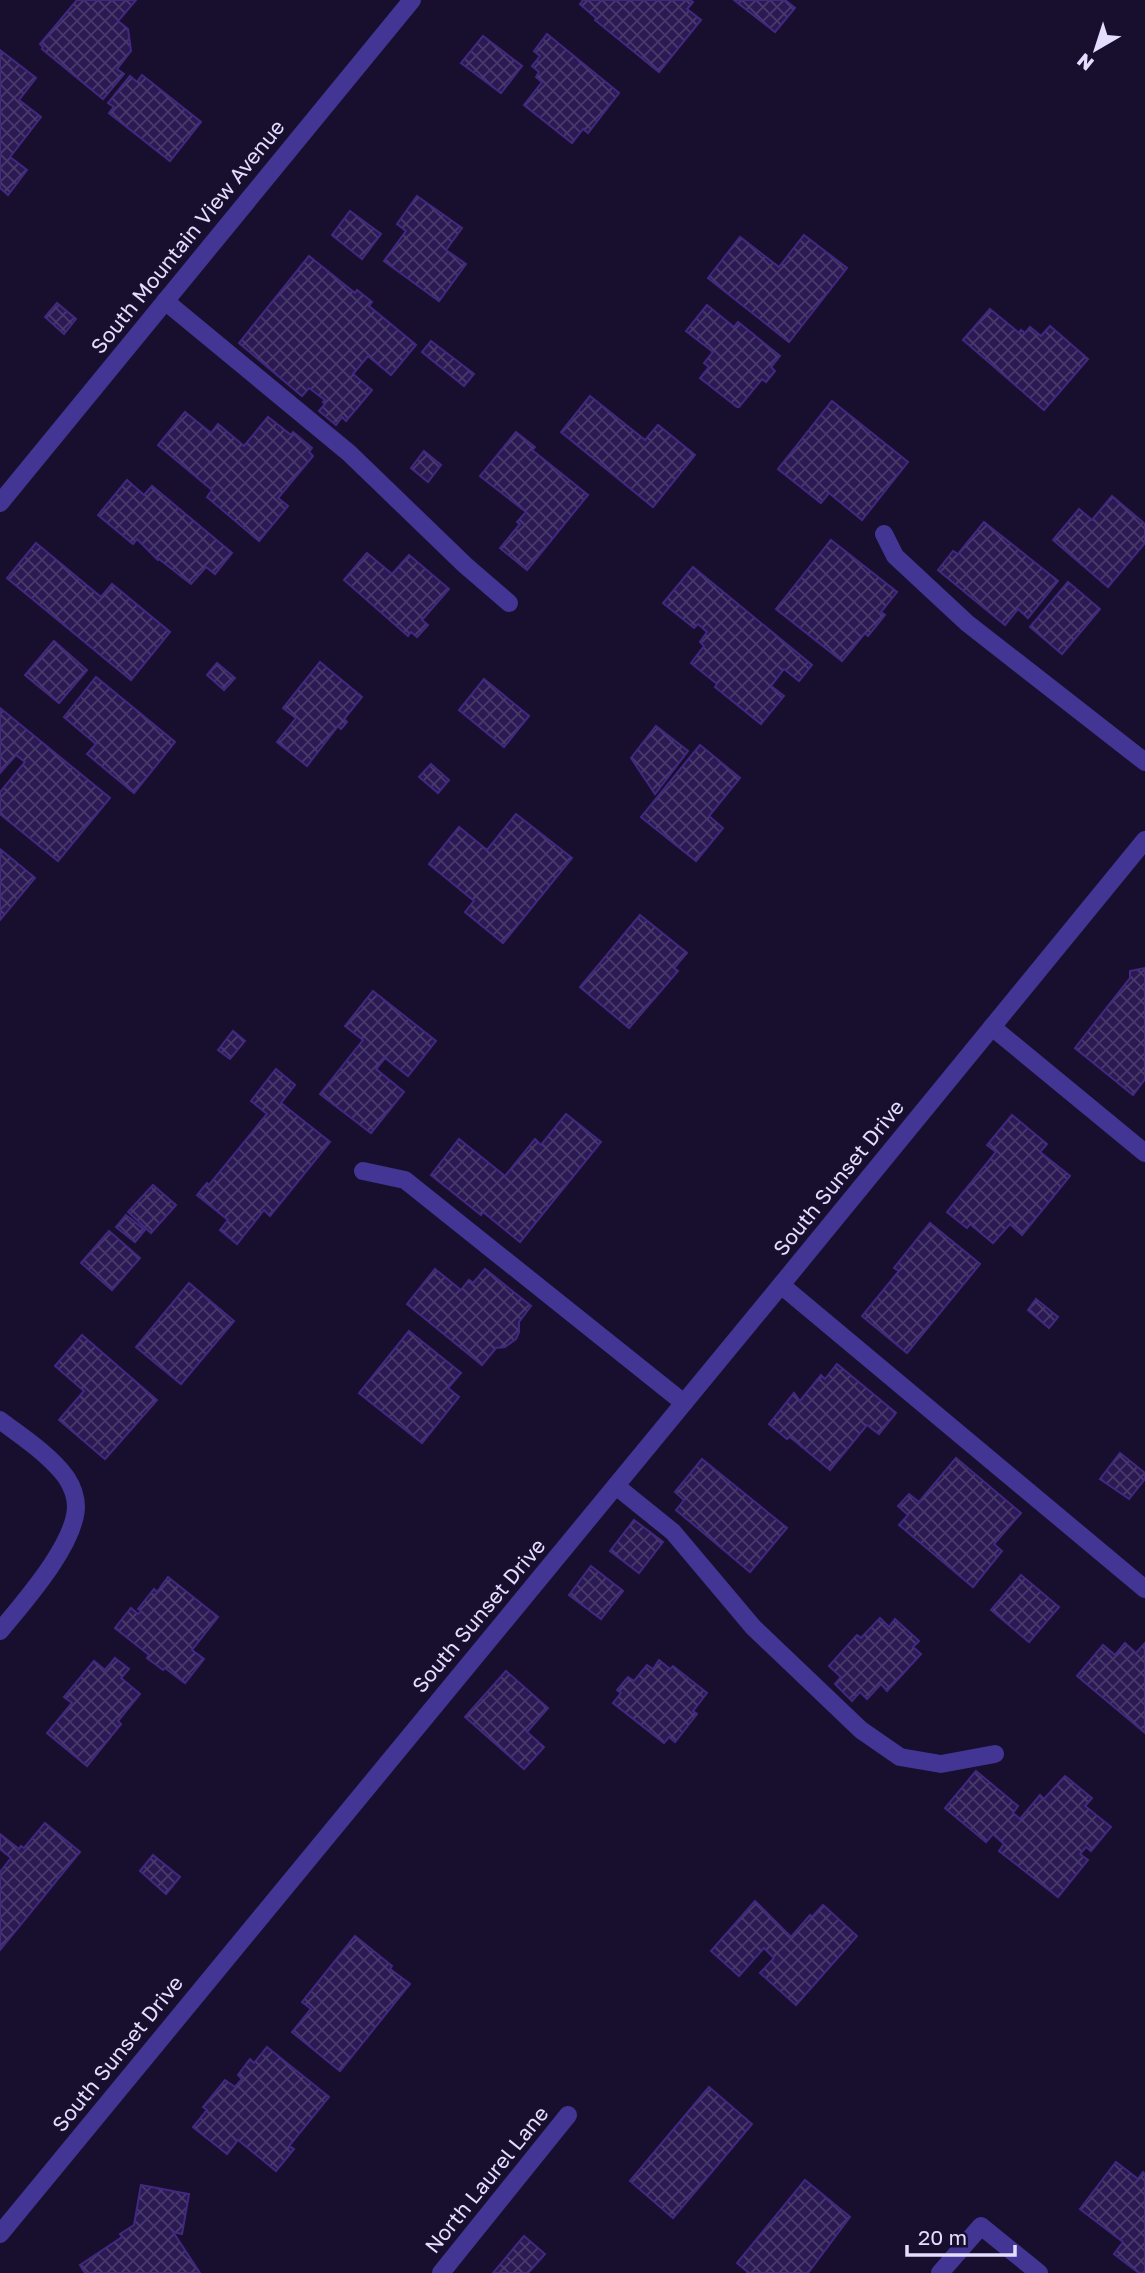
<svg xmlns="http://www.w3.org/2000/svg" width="1145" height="2273" font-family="'Golos Text',sans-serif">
<defs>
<pattern id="building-cross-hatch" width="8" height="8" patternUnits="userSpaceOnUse" patternTransform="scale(1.75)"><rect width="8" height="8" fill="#2a1952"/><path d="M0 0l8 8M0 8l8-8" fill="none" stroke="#493a6c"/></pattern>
</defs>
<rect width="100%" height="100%" fill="#180f2f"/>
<g fill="url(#building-cross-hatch)" stroke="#422881" stroke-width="2">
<polygon points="77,0 136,0 118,21 128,29 131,51 117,69 124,74 103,99 42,49 43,47 40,44"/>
<polygon points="583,0 690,0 693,2 687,9 701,20 659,72 595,20 596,18 580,4"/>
<polygon points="734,0 785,0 795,8 775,32"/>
<polygon points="547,34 619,93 588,133 583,129 572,143 524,105 542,82 536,77 539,72 532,66 540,56 534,51"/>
<polygon points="483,36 522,66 501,93 461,63"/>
<polygon points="0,50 36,78 19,100 41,117 10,157 27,170 8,195 0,188"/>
<polygon points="142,75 201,122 170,161 109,113 114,107 108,103 130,76 137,82"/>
<polygon points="417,196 462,228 446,250 466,264 439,301 384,261 406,231 397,224"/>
<polygon points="350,211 381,234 362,259 332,235"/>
<polygon points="804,235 847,268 789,342 708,278 740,237 779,267"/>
<polygon points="309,256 355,293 357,290 372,302 369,306 416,345 391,375 368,356 353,374 372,390 346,421 342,417 336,425 319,411 325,404 323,402 325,400 309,388 302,396 239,343"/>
<polygon points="57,303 76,319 64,334 45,317"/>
<polygon points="707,305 734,327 738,322 780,356 771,367 775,371 766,382 762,379 739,407 737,407 700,378 709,367 704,363 713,352 686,331"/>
<polygon points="990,309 1019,333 1021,330 1025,333 1030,327 1041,336 1050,326 1088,359 1044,410 963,340"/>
<polygon points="431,341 474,374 464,386 422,352"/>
<polygon points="590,396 645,440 658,425 695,455 653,507 561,432"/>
<polygon points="832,401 908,462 862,520 829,493 821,503 778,469"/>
<polygon points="185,412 211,433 218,424 244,446 268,417 291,435 293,432 312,448 309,452 313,456 278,498 288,506 259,541 207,497 212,490 158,445"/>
<polygon points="516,432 535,447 532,450 588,495 527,570 500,548 520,524 517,522 526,512 480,476"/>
<polygon points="424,451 441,465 428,482 411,468"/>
<polygon points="127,480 144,495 152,486 232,553 215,574 206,567 191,584 159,559 158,560 137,539 133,544 98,515"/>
<polygon points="1112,496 1145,524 1145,543 1108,587 1053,540 1079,509 1092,520"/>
<polygon points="984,522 1058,581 1028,618 1018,609 1005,625 938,570 953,551 958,554"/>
<polygon points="831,540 897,592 881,612 885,615 868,636 865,633 842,661 776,609"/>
<polygon points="36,543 101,597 112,584 170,632 131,680 7,578"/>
<polygon points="367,553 392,574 409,555 449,589 422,620 428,625 417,637 411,632 408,636 344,580"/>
<polygon points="693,567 812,665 799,681 784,669 771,686 784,696 761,724 715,687 717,684 691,663 704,646 700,642 707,632 698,624 694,628 663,603"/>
<polygon points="1068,582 1100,609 1062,654 1030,627"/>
<polygon points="54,641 87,670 59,703 25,675"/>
<polygon points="320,662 362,697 344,719 347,722 341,729 338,726 307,766 277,742 296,718 283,708"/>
<polygon points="217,663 235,678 224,690 207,675"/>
<polygon points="96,677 175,742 134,793 87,754 96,744 64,717"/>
<polygon points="484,679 529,716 504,747 459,710"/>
<polygon points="0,708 110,798 58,861 0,814 0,792 25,762 16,755 0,773"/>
<polygon points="656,726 688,751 655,794 631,758"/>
<polygon points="700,745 740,778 709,816 723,828 696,861 641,817"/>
<polygon points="431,764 449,780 438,793 419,777"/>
<polygon points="516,814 572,858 503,943 465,912 474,901 429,864 459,827 487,850"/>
<polygon points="0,849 35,878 0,920"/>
<polygon points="640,915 687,953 674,968 678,971 629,1028 580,987"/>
<polygon points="1145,968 1145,1079 1133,1095 1075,1048 1130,978 1130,971"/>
<polygon points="373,991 436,1041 408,1076 385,1058 376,1069 404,1092 371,1133 320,1094 363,1040 345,1026"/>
<polygon points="233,1031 245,1041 230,1059 218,1050"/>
<polygon points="276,1069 295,1085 281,1103 330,1142 270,1216 264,1210 237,1244 220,1230 228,1220 197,1195 207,1183 209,1185 267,1114 251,1101"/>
<polygon points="566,1114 601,1142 520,1242 483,1212 481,1215 431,1175 459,1139 505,1176 535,1139 541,1145"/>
<polygon points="1012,1115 1047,1144 1040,1152 1070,1176 1022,1235 1010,1224 993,1243 970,1224 967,1228 947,1212 996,1152 987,1145"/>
<polygon points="153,1185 176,1205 151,1233 128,1212"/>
<polygon points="126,1215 145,1230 135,1242 116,1227"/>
<polygon points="930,1223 980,1264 907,1353 862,1316 899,1271 894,1268"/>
<polygon points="109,1231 140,1258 112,1290 81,1263"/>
<polygon points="435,1269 461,1290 469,1280 473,1283 485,1269 531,1306 519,1322 519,1332 516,1339 505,1347 496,1348 482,1365 407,1304"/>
<polygon points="189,1283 234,1321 181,1384 136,1347"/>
<polygon points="1036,1299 1058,1317 1049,1328 1028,1310"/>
<polygon points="409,1331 461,1373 448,1388 459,1397 422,1443 359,1393"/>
<polygon points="82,1335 157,1400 105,1459 59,1420 84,1391 55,1366"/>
<polygon points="837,1364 896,1413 879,1434 867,1425 830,1470 790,1437 787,1439 769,1424 794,1393 800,1401 821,1375 825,1379"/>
<polygon points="1120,1453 1145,1473 1145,1479 1129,1499 1100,1479"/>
<polygon points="956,1458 1021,1513 994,1544 1002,1551 973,1587 899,1525 908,1515 898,1506 909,1494 919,1502"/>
<polygon points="702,1459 787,1528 750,1572 676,1510 684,1500 675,1492"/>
<polygon points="634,1520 663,1542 639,1573 610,1551"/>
<polygon points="591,1566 623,1591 601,1619 569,1595"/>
<polygon points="1021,1575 1059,1607 1029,1642 991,1610"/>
<polygon points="168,1577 218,1617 192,1650 204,1659 185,1683 165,1668 163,1670 147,1658 149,1655 115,1628 131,1608 138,1614 141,1611 138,1609 154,1589 157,1592"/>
<polygon points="880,1618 889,1627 895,1619 919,1641 913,1647 921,1654 887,1691 881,1684 867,1699 860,1692 852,1701 835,1684 841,1677 829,1666 857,1635 861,1638"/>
<polygon points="1125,1643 1136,1653 1145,1643 1145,1733 1077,1676 1103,1645 1115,1655"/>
<polygon points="115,1658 129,1669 121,1678 140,1694 118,1721 121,1724 87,1766 47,1733 72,1703 64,1697 94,1661 105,1670"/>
<polygon points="659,1660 670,1669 673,1666 707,1693 693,1711 697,1714 675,1742 669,1737 664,1743 613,1703 621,1693 617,1690 628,1677 634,1681 647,1665 653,1669"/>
<polygon points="506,1671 548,1708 527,1732 544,1747 524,1769 465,1717"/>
<polygon points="976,1771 1018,1806 1013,1813 1020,1819 1040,1795 1044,1799 1065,1776 1092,1798 1085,1806 1111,1827 1091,1851 1086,1847 1080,1854 1088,1860 1058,1897 999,1851 1004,1844 993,1834 986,1842 945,1808"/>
<polygon points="45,1823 80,1852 0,1950 0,1872 11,1858 0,1849 0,1834 19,1849 21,1846 24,1848"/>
<polygon points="153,1855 180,1877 166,1894 140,1871"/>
<polygon points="755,1901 791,1937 810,1915 812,1917 823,1905 857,1936 796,2005 760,1973 774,1958 764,1948 739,1976 711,1951"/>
<polygon points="355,1936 392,1966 390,1969 410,1984 340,2071 292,2032 311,2009 302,2002"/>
<polygon points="267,2047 329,2097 289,2146 294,2149 276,2171 238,2140 227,2154 193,2127 207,2110 203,2107 225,2080 235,2087 242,2079 238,2075 250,2059 254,2063"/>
<polygon points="709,2087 752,2124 673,2218 630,2181"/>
<polygon points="1116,2162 1138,2179 1143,2172 1145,2174 1145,2273 1139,2273 1114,2254 1123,2242 1080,2209"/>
<polygon points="805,2180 850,2217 808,2273 747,2273 748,2272 737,2263"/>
<polygon points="141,2185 189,2194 182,2234 173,2232 200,2273 85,2273 80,2265 122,2237 120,2234 134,2225"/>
<polygon points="524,2236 545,2254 528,2273 493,2273"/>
</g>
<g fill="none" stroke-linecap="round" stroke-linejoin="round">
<g stroke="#423593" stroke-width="18">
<polyline points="165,301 349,453 465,565 509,603"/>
<polyline points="884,534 895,556 967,623 1145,762"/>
<polyline points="363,1171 405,1180 684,1403"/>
<polyline points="781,1285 1145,1589"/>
<polyline points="616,1486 673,1532 753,1627 861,1730 900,1757 941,1764 995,1754"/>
</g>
<g stroke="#423593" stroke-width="18">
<polyline points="0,503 412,0"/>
<polyline points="992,1027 1145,1153"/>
<path d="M0,1420C22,1437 49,1454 66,1477C72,1486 76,1496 76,1507C75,1545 23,1603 0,1631"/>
<polyline points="0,2234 781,1285 1145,840"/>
<polyline points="441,2273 568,2115"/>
<polyline points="940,2273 981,2226 1039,2273"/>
</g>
</g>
<g text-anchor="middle" stroke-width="7" stroke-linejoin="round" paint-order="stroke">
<g font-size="21" fill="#e4ddff" stroke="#180f2f">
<text transform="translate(188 237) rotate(-51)" y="7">South Mountain View Avenue</text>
<text transform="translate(839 1178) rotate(-51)" y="7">South Sunset Drive</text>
<text transform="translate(479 1616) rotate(-50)" y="7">South Sunset Drive</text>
<text transform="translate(118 2054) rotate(-51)" y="7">South Sunset Drive</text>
<text transform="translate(487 2180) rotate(-51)" y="7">North Laurel Lane</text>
</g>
</g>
<g transform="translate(1096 49) rotate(219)" stroke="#180f2f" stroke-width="5" paint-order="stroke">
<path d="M0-5L12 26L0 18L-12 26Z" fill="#e4ddff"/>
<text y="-10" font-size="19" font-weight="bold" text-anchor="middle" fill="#e4ddff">N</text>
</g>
<path d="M907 2245v10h108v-10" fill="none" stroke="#e4ddff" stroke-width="3.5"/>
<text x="918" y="2245" font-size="21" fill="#e4ddff" stroke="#180f2f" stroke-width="5" paint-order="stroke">20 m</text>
</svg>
